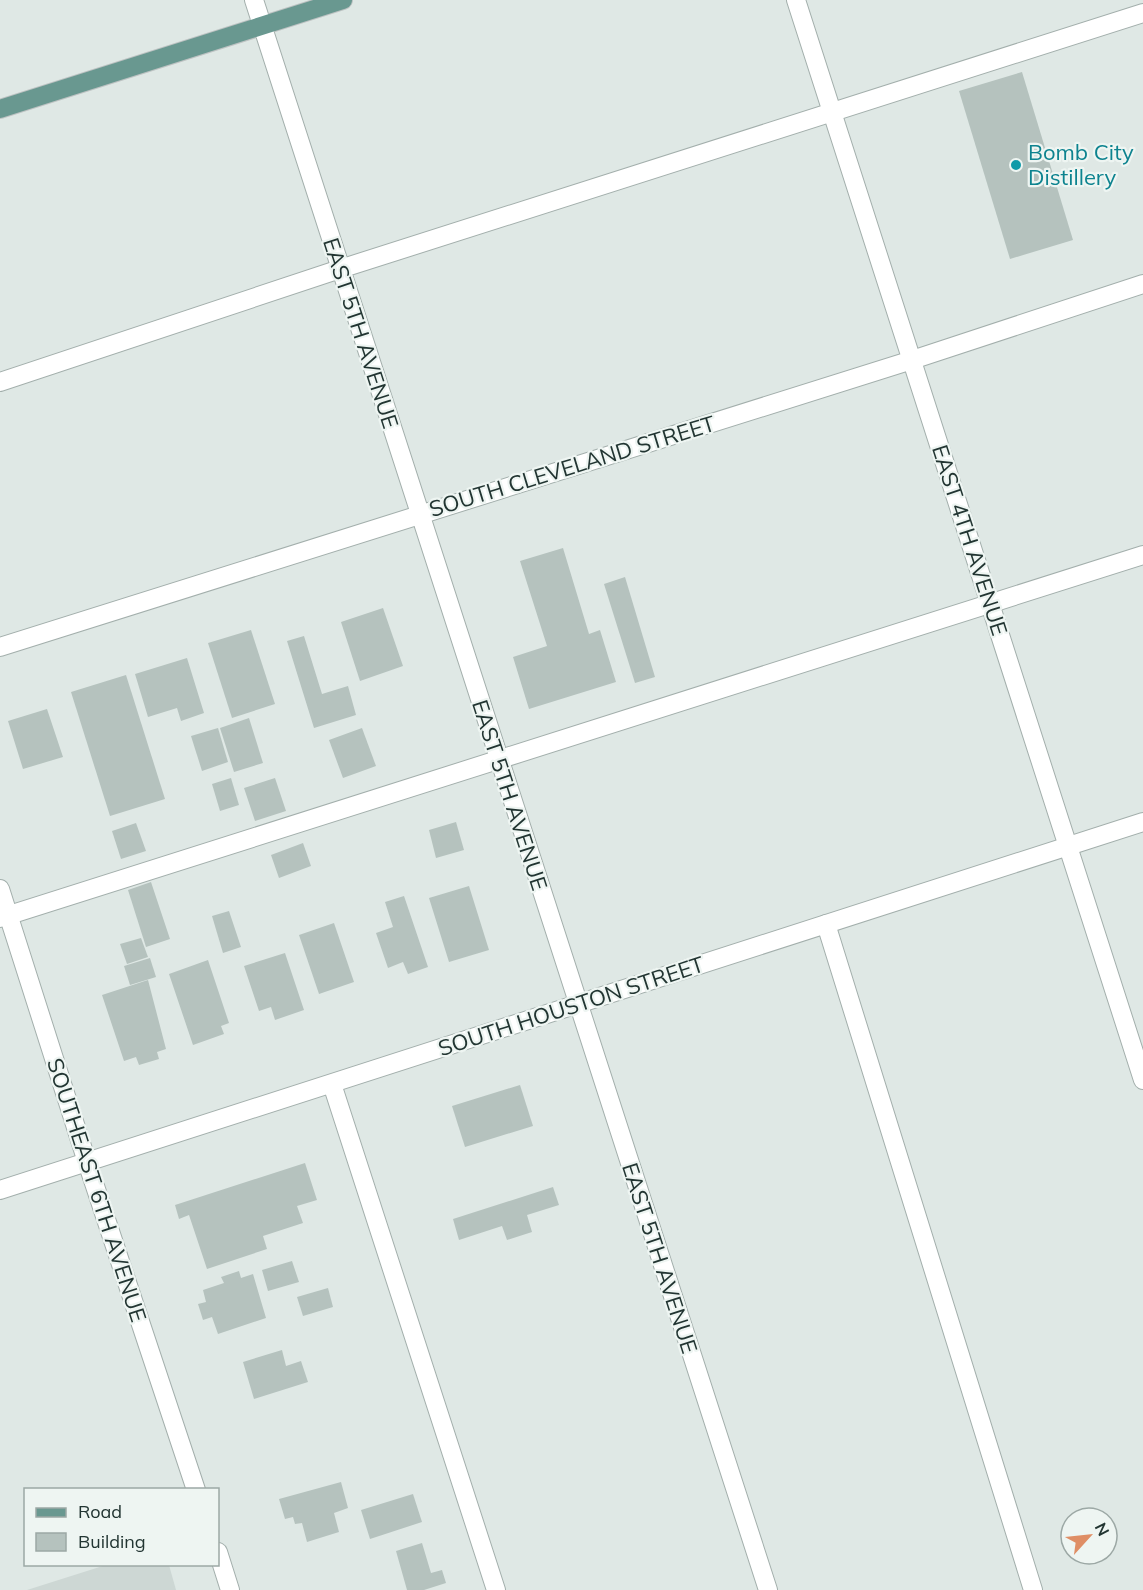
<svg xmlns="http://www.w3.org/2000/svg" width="1143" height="1590" font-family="Mulish,sans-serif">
<rect width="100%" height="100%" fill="#dfe8e5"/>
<polygon fill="#cdd7d4" points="109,1564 169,1565 176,1590 27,1590"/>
<g fill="#b5c2be">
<polygon points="1022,72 1073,240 1010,259 959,91"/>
<polygon points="563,548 589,634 600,630 616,682 529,709 513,657 547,646 520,561"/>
<polygon points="625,577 655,677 635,683 604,584"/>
<polygon points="383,608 403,666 360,681 341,622"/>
<polygon points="251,630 275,704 232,718 208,643"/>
<polygon points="304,636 322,694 348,686 356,715 314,728 287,641"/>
<polygon points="187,658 204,713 181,721 177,708 148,717 135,674"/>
<polygon points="126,675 165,799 110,816 71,692"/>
<polygon points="47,709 63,757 23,769 8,721"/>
<polygon points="249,718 263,763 234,772 220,728"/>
<polygon points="218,728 228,762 202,771 191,736"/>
<polygon points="362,728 376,766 343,778 329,740"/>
<polygon points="231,778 239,805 220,811 212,784"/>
<polygon points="275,778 286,811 255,821 244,788"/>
<polygon points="456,822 464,850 436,858 429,830"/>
<polygon points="136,823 146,851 121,859 112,831"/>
<polygon points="303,843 311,866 279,878 271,855"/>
<polygon points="151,882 170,939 146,947 128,890"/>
<polygon points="469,886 489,950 449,962 429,898"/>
<polygon points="404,896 428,967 408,974 403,962 388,968 376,933 393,927 385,902"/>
<polygon points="229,911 241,947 223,953 212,916"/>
<polygon points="334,923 354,982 319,994 299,935"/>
<polygon points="141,938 148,957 127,964 120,944"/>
<polygon points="285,953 304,1010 275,1020 271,1007 259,1011 244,966"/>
<polygon points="150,958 156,977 130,985 124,966"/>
<polygon points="208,960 229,1023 221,1026 224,1034 193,1045 169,974"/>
<polygon points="148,980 166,1049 157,1052 159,1059 139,1065 136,1057 124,1061 102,995"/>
<polygon points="520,1085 533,1126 465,1147 452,1106"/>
<polygon points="305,1163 317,1200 297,1206 303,1223 263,1236 267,1249 207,1269 189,1215 179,1219 175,1205"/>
<polygon points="553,1187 559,1205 527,1215 532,1232 507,1240 502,1226 459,1240 453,1219"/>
<polygon points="292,1261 299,1282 268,1291 262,1270"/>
<polygon points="239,1271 241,1278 253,1274 266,1318 218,1334 212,1317 203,1320 198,1304 206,1302 203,1290 224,1283 221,1277"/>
<polygon points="328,1288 333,1307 303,1316 297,1297"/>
<polygon points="282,1350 286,1366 301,1361 308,1382 254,1399 243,1362"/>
<polygon points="341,1482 348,1508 334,1513 339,1532 307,1542 302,1523 295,1524 293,1517 285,1519 279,1499"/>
<polygon points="413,1494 422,1522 370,1539 361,1510"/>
<polygon points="422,1543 431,1573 442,1570 446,1583 424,1590 407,1590 396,1551"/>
</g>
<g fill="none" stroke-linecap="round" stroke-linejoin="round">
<g stroke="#a3afac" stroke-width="20">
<g id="minor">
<polyline points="254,0 768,1590"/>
<polyline points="796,0 1143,1080"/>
<polyline points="0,382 340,269 1143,13"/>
<polyline points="0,647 912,360 1143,284"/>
<polyline points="0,889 87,1162 196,1490"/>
<polyline points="0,918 1143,555"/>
<polyline points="826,924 1033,1590"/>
<polyline points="332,1084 496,1590"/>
<polyline points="0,1190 1143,822"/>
<polyline points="218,1552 230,1590"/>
</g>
</g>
<g stroke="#bdc2c2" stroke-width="20">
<polyline id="major" points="0,109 343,0"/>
</g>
<use href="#minor" stroke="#fff" stroke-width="18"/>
<use href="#major" stroke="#699890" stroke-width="18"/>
</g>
<circle fill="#0f9aa8" stroke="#eef5f2" stroke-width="2" cx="1016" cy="165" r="6"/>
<g text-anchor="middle" stroke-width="4.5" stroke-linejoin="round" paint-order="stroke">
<g font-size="22" fill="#0d838f" stroke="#eef5f2" text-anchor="start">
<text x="1028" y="160">Bomb City<tspan x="1028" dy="25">Distillery</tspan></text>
</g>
<g font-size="22" fill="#223532" stroke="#eef5f2">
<text transform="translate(361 333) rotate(72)" y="8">EAST 5TH AVENUE</text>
<text transform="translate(572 466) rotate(-17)" y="8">SOUTH CLEVELAND STREET</text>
<text transform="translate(970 540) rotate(72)" y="8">EAST 4TH AVENUE</text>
<text transform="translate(510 795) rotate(72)" y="8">EAST 5TH AVENUE</text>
<text transform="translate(571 1006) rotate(-18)" y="8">SOUTH HOUSTON STREET</text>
<text transform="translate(97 1190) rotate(72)" y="8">SOUTHEAST 6TH AVENUE</text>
<text transform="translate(660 1258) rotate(72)" y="8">EAST 5TH AVENUE</text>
</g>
</g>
<rect x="24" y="1488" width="195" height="78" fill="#eef5f2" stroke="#9ca8a5" stroke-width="1.5"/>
<rect x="36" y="1508" width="30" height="9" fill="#699890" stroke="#9ca8a5" stroke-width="1.5"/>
<text x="78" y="1518" font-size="18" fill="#223532">Road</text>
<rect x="36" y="1533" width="30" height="18" fill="#b5c2be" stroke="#9ca8a5" stroke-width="1.5"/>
<text x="78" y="1548" font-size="18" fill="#223532">Building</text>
<g transform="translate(1089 1536) rotate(63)"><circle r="28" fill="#eef5f2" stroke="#9ca8a5" stroke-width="1.5"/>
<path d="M0-4.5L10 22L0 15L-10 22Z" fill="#df8e65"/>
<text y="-9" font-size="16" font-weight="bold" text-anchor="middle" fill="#223532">N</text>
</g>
</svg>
